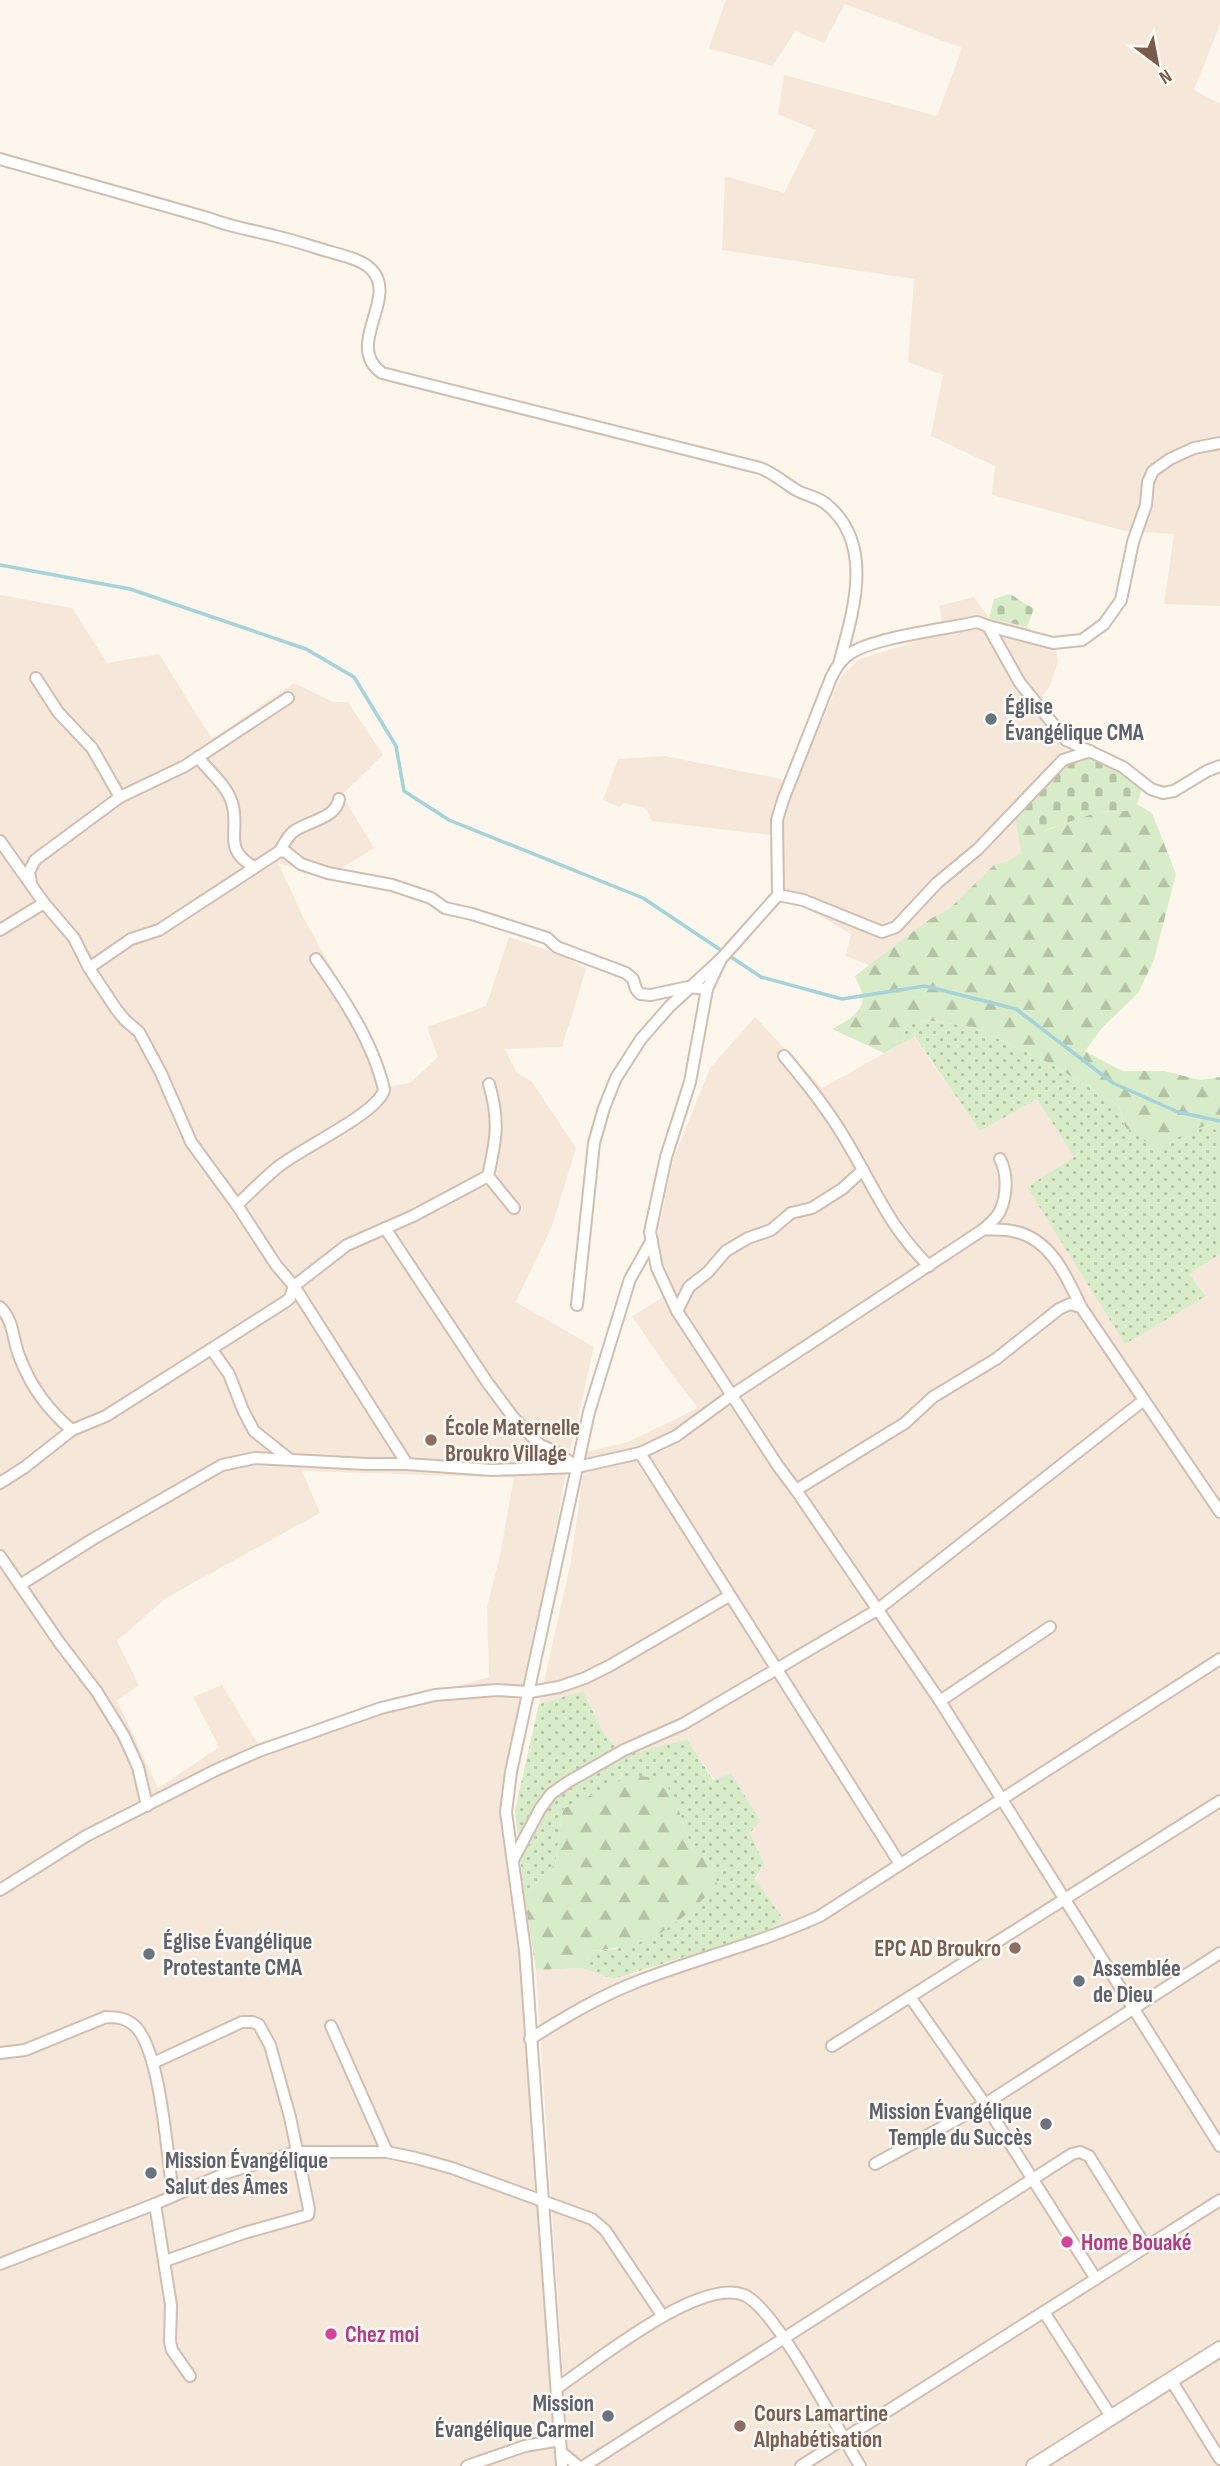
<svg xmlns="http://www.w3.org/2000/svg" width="1220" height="2466" font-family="'Sofia Sans Condensed',sans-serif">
<defs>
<pattern id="grass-dots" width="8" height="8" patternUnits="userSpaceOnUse" patternTransform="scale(1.75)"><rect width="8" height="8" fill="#d8ecc9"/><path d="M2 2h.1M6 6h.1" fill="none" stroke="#b4c2a5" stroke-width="1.8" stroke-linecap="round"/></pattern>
<pattern id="forest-firs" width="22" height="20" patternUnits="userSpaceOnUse" patternTransform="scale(1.75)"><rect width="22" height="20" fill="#d8ecc9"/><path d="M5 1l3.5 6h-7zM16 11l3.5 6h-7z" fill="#b4c2a5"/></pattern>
<pattern id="cemetery-stones" width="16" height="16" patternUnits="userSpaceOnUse" patternTransform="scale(1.75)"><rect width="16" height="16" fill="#d8ecc9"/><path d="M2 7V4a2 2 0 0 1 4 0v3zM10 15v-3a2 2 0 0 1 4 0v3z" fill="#b4c2a5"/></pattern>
</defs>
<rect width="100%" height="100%" fill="#fdf6ec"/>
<g fill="#f5e8da" fill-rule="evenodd">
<polygon points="726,0 1220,0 1220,25 1194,90 1220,104 1220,606 1164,604 1174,534 1125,531 992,495 995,466 931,436 943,375 908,362 914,279 722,250 725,176 784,193 816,130 778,114 784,75 937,116 962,48 845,4 824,43 795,31 773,66 709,48"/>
<path d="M0,595L72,608L107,663L159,654L212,739L294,683L333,702H348L383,755L342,795L374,848L327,878L278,863L304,919L351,1002L390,1086L410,1083L438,1057L427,1027L486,1006L509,937L566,957L586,969L562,1047L505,1049L517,1073L532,1082L576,1148L552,1226L516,1302L594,1347L569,1455L529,1678L512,1740L502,1812L521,1955L556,2466H0ZM302,1471L514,1478L499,1560L487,1607L489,1677L257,1743L222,1685L193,1697L219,1747L158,1788L117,1700L139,1685L117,1641L166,1598L320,1513Z"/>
<polygon points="974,597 989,618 1027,627 1056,648 1058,662 1050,686 1034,707 1065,747 1065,758 1021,853 1008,861 994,866 949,909 930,919 871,966 846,956 851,934 779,892 780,836 652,821 645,808 624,803 619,807 603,800 618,759 665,756 796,782 841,677 858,660 944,632 939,606"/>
<polygon points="755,1017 822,1088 914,1037 980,1131 1037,1099 1074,1157 1028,1187 1206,1295 1189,1274 1220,1254 1220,2466 569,2466 536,1970 582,1968 613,1979 658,1967 722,1944 764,1864 750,1833 687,1739 624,1757 604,1734 583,1691 539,1704 571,1561 586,1452 628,1442 698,1408 671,1373 632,1316 673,1291 656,1244 673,1160 710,1068"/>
</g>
<g fill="url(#grass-dots)">
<polygon points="926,1020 974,1027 1051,1064 1119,1106 1125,1128 1206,1125 1220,1132 1220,1254 1189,1274 1206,1296 1125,1344 1027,1187 1074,1157 1037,1099 980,1131 915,1037 903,1043 906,1026"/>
<polygon points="583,1691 604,1734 624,1756 687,1739 713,1780 731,1774 760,1820 750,1833 764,1864 755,1879 784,1920 762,1933 613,1979 582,1968 592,1951 617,1949 716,1866 692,1850 680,1813 563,1809 555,1864 524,1895 515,1810 539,1704"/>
</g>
<g fill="url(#forest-firs)">
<path d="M1137,804L1152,813L1176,874L1154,960L1138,993L1102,1028L1085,1051L1122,1071H1164L1200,1080L1220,1077V1132L1206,1125L1154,1148L1125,1127L1119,1106L1051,1064L974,1027L926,1020L906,1026L903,1043L884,1053L832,1029C843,1023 863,1013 863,998C863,991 857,982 855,976L930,919L949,909L994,865L1008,861L1021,853L1015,814L1044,831C1060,826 1076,818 1093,814C1110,809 1122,814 1137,804Z"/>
<path d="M631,1775L664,1779L680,1813L692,1850L716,1866L717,1887C697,1904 675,1927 651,1938C632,1946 612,1949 592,1951L582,1968L536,1970L524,1895L555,1864L563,1809Z"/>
</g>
<g fill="url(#cemetery-stones)">
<polygon points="1010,594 1034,609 1027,627 989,618 994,599"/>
<polygon points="1085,753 1129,776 1142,789 1137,804 1126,811 1106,811 1089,815 1043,831 1028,825 1015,814 1065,758"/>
</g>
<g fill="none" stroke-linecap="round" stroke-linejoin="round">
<polyline stroke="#a5d3da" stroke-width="3.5" points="0,565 130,589 306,649 354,677 396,746 404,791 449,820 643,898 761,977 842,999 925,986 1016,1009 1113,1083 1178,1112 1220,1121"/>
<g stroke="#d1beb0" stroke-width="14">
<g id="minor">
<path d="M0,159L208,218C230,227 252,230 275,236C293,240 310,246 327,251C341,255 361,259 371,269C400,298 343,345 382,373L760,468C774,473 783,482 796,490C805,495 817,497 825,503C876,543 853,612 839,664"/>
<polyline points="988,626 1053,643 1082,640 1104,624 1121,600 1133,542 1146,505 1148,482 1153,471 1170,459 1194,448 1220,443"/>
<polyline points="36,678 58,712 92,748 120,797"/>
<path d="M198,757C209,772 227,785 232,803C241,831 221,848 254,867"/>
<polyline points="0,841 44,903 74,938 89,968 116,1009 125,1020 139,1032 161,1073 191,1142 237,1205 276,1265 294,1286 407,1464"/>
<path d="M280,851C284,844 287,837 293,832C307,821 336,819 339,799"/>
<polyline points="31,883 29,872 35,860 120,797 185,766 288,698"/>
<polyline points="778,895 803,900 882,932 896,927 937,883 978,849 1063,760 1090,751"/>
<polyline points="0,930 44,903"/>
<polyline points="721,959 707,989 690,1082 666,1157 650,1232 657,1268 677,1311 778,1466 796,1490 940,1701 1220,2146"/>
<polyline points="89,968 131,939 159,930 280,851 286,852 301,864 328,873 392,885 431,898 445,908 472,914 547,938 557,947 626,973 633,979 636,989 640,994 651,995 688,987 707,989"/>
<path d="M784,1056C809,1086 832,1115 851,1149C877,1193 891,1229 929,1266"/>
<path d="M489,1084C500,1121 496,1140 488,1176L514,1208"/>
<path d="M237,1205C251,1192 263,1179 278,1167C301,1148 377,1114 384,1090C374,1044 343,997 316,959"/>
<polyline points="385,1228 487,1382 513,1417 540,1445 556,1452 577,1467"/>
<path d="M984,1229C989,1224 997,1218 1000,1211C1007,1196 1008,1174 1000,1159"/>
<path d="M577,1305L594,1143L604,1108L616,1078L641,1039L670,1006L721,959L778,895L777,820L783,800L831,678C836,668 841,659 851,653C876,637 946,629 977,622L988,626L1020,683L1066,740L1123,767L1151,789L1163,793L1174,791L1207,771L1220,766"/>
<path d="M0,1307C15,1322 12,1340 20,1358C31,1387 49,1411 72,1430"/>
<polyline points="677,1311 689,1287 708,1272 726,1251 748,1238 771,1230 791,1213 812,1208 842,1189 863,1170"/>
<polyline points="212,1350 229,1374 243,1410 254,1431 288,1458"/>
<polyline points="640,1453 900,1864"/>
<polyline points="523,1469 541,1453 540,1445"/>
<polyline points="0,1483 25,1467 72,1430 106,1416 285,1302 290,1298 294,1286 347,1245 413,1216 488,1176"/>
<polyline points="796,1490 905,1423 933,1397 996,1359 1059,1309 1070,1304 1081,1307"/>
<polyline points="0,1556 59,1642 97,1692 124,1736 138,1767 147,1806"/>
<path d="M20,1585L93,1539L222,1465L255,1458L366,1464H407L492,1470L577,1467L640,1453L676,1436L732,1395L984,1229C993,1230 1003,1229 1012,1231C1050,1237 1067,1277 1081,1307L1220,1512"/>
<polyline points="940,1701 1050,1627"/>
<polyline points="513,1860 540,1809 551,1794 568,1782 624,1750 683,1724 877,1610 1144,1400"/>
<polyline points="0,1890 86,1836 216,1770 259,1751 381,1708 435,1695 497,1690 530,1692 559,1687 585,1678 611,1665 729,1596"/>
<polyline points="910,1997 985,2104 1096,2279"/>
<polyline points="331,2026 387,2152"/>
<path d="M530,2039C565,2017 600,1996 639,1981C698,1958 761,1943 820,1916L1220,1659"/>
<polyline points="832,2046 1220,1801"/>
<path d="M0,2053L25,2050L106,2017C117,2017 127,2018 136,2027C161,2054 167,2155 173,2194"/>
<polyline points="153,2063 242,2022 253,2022 259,2025 270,2045 290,2117 309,2209 308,2215 244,2233 165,2261"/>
<polyline points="875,2164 985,2104 1220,1953"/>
<polyline points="155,2204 171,2305 170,2342 172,2350 190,2376"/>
<polyline points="0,2264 155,2204 226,2173 296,2152 387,2152 416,2158 452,2168 592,2219 605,2230 662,2315"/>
<polyline points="1044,2312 1112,2418"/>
<polyline points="1171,2380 1220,2459"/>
<path d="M557,2388C594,2363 699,2277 744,2295C776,2308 839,2432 860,2466"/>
<polyline points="561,2452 578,2466"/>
<polyline points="467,2466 525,2446 560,2440"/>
<polyline points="562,2466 525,1950 506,1812 511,1772 589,1412 630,1279 652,1240"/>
<polyline points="584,2466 1072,2154 1080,2152 1089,2156 1146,2247"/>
<polyline points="801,2466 1220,2200"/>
</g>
</g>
<g stroke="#d1beb0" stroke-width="18">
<polyline id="tertiary" points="1034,2466 1220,2349"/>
</g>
<use href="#minor" stroke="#fff" stroke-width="10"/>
<use href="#tertiary" stroke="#fff" stroke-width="14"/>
</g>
<g fill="#6b7280" stroke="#fffaf3" stroke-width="2.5">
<circle cx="991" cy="719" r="7"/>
<circle cx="149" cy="1954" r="7"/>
<circle cx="1079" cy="1981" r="7"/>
<circle cx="1046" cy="2124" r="7"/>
<circle cx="151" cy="2173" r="7"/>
<circle cx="608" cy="2416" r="7"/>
</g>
<g fill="#8d6e63" stroke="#fffaf3" stroke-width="2.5">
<circle cx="431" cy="1440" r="7"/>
<circle cx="1015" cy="1948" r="7"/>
<circle cx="740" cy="2426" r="7"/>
</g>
<g fill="#d1479c" stroke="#fffaf3" stroke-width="2.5">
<circle cx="1067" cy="2242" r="7"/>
<circle cx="331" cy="2334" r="7"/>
</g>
<g text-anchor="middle" stroke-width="5" stroke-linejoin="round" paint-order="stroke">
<g font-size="23" font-weight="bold" fill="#5b616d" stroke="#fffaf3" text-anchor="start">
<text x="1005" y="714">Église<tspan x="1005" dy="26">Évangélique CMA</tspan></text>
<text x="163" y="1949">Église Évangélique<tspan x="163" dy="26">Protestante CMA</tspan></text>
<text x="1093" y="1976">Assemblée<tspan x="1093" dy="26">de Dieu</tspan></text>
<text x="1032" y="2119" text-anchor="end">Mission Évangélique<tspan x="1032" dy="26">Temple du Succès</tspan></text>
<text x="165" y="2168">Mission Évangélique<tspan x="165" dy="26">Salut des Âmes</tspan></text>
<text x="594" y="2411" text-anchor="end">Mission<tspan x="594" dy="26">Évangélique Carmel</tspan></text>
</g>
<g font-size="23" font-weight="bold" fill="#785e54" stroke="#fffaf3" text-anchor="start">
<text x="445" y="1435">École Maternelle<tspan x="445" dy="26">Broukro Village</tspan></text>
<text x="1001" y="1956" text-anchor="end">EPC AD Broukro</text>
<text x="754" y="2421">Cours Lamartine<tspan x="754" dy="26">Alphabétisation</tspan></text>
</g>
<g font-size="23" font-weight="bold" fill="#b23c85" stroke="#fffaf3" text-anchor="start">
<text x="1081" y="2250">Home Bouaké</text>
<text x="345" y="2342">Chez moi</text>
</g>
</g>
<g transform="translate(1157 63) rotate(148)" stroke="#fffaf3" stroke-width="5" paint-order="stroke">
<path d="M0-5L12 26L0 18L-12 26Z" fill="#7a5c4d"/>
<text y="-10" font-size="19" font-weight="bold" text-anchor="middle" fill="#7a5c4d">N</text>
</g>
</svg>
